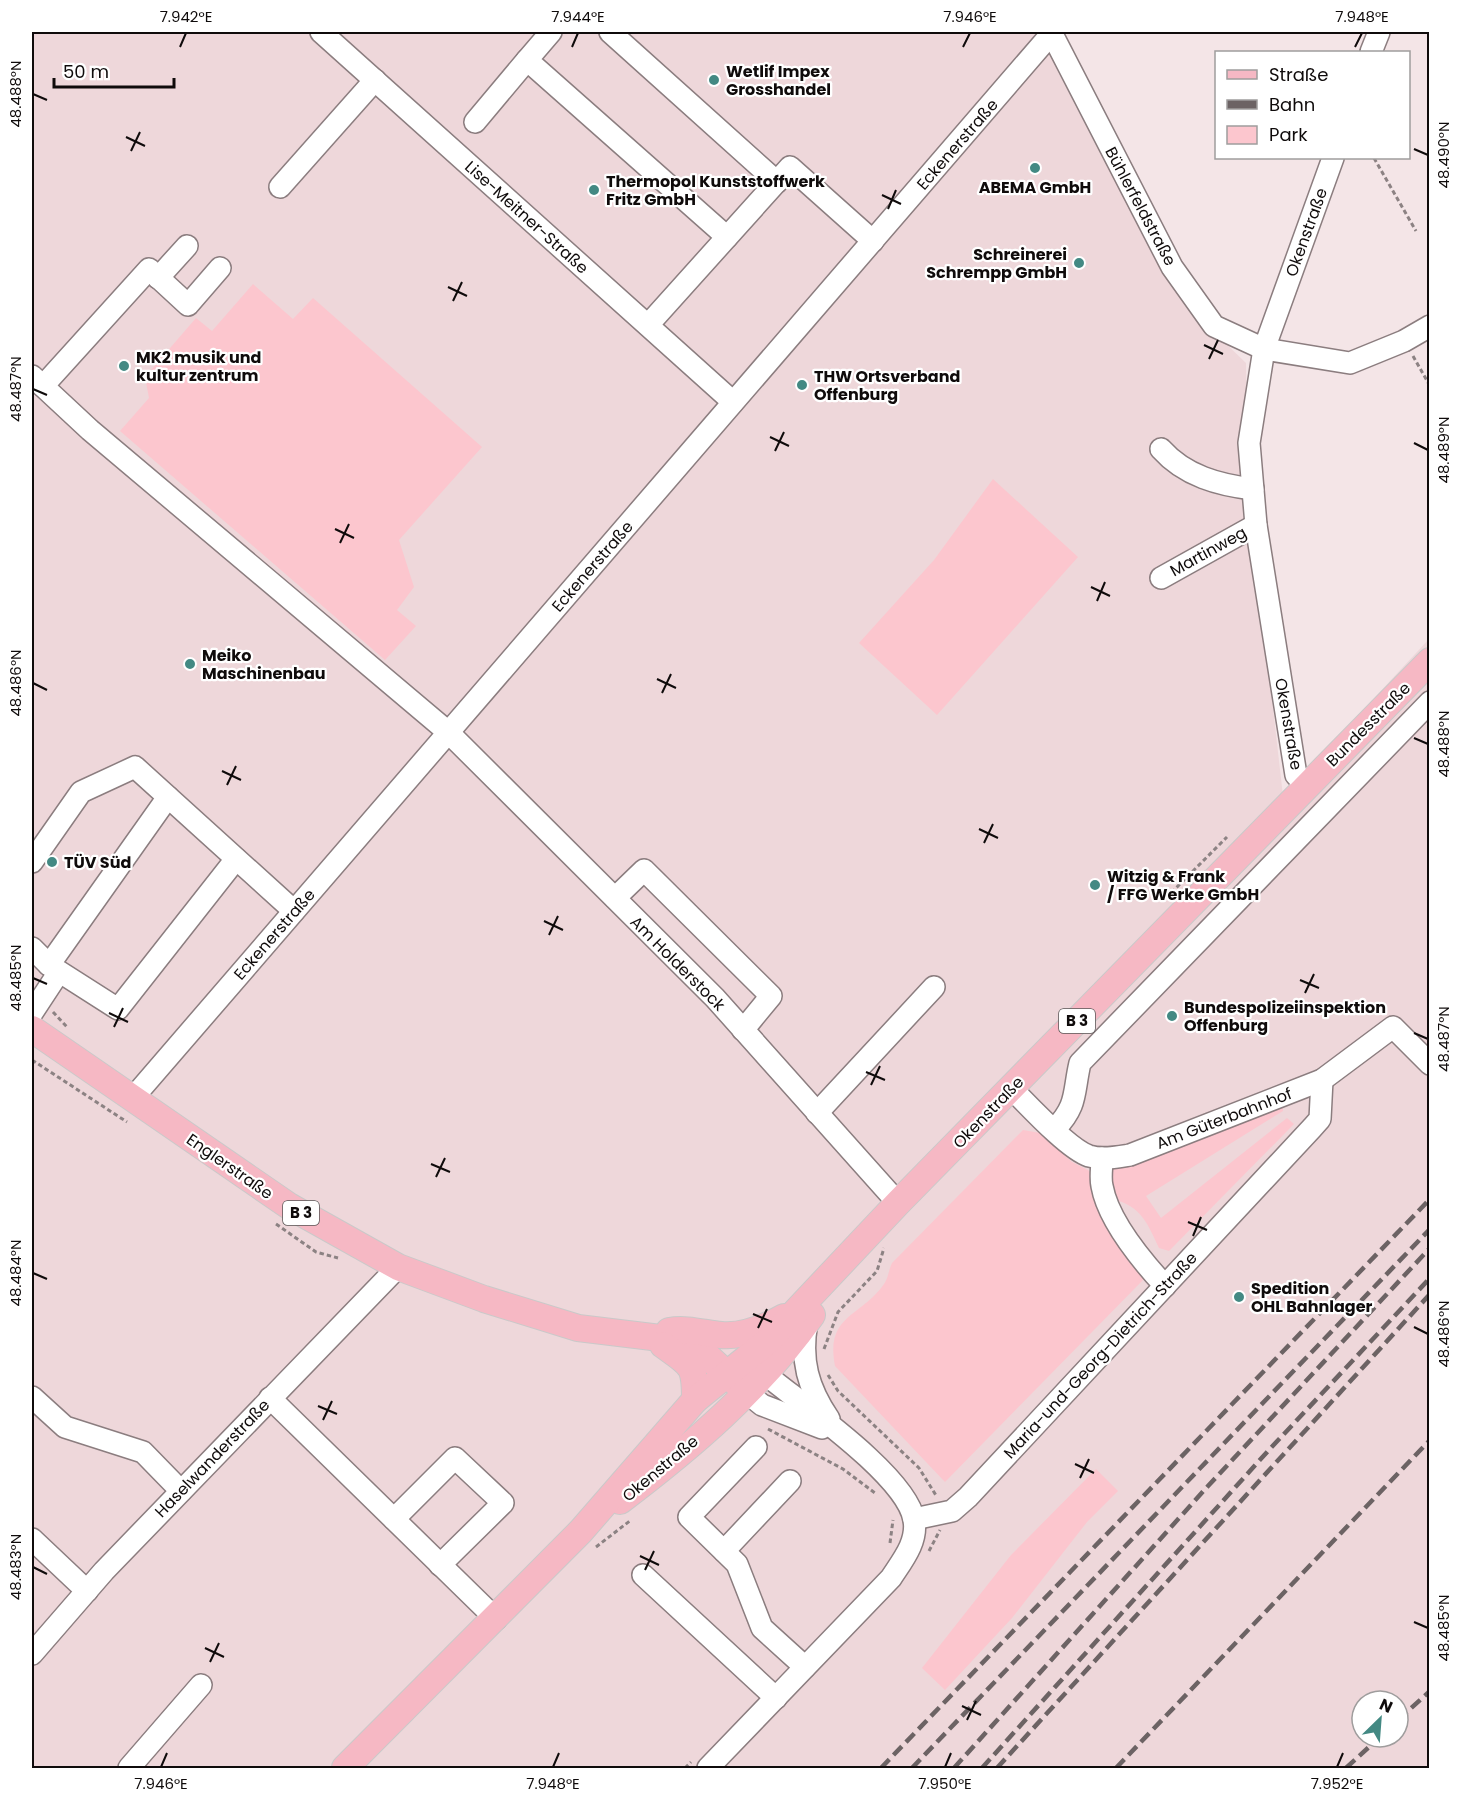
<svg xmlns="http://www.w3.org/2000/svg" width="1461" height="1800" font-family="Poppins,sans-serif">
<rect width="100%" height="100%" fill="#f4e5e7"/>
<path fill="#eed7da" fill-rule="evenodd" d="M32,32H1040L1059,74L1189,308L1246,363L1247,479L1283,796L1429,639V1768H32ZM1362,1701H1398V1737H1362Z"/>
<g fill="#fcc6ce">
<polygon points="253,284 293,319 313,298 482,447 399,540 414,587 397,610 416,626 385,660 120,431 149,398 145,377 196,318 212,331"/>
<polygon points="993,479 1078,557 937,715 859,643 934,560"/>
<path d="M1282,1101L1283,1111L1146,1196L1161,1218L1287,1118L1294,1124L1169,1251L1159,1248C1149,1227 1143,1209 1119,1201L1108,1178L1111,1170Z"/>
<path d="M1023,1130L1040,1133L1072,1162L1088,1170L1095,1177L1145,1278L945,1482L835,1366C825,1315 861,1317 884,1284C888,1279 889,1269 892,1263Z"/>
<polygon points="1096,1469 1118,1491 1087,1522 1012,1618 945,1690 922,1668 1011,1555"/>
</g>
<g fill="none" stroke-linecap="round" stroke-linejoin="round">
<g stroke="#8b7d7f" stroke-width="24">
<g id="minor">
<polyline points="321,32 733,402"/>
<polyline points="551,32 527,60 727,237"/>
<polyline points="610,32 777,182"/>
<polyline points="1051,32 1172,267 1214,326 1264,349 1350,363 1404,341 1430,326"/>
<polyline points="1371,52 1379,32"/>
<polyline points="475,122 527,60"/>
<polyline points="280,187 375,80"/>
<polyline points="158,278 187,246"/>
<polyline points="648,325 790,167 873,241"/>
<polyline points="32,376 90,430 448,732 715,998 898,1203"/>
<polyline points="43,386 149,269 188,305 220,268"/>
<path d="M1161,449C1185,476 1219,485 1253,489"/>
<polyline points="1161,578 1256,525"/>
<polyline points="1306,786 1296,775 1256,525 1249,443 1264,349 1333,158"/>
<polyline points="32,862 81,792 135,767 294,911"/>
<polyline points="615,898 644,870 771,996 743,1030"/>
<polyline points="32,948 49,965 118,1009 236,859"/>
<polyline points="49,965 168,797"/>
<polyline points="32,1013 59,972"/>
<path d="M1011,1088C1028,1105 1068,1149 1089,1156C1102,1160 1117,1157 1130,1155L1322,1080L1393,1027L1430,1064"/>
<polyline points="132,1099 1052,33"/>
<polyline points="817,1113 934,987"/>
<path d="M1055,1129C1078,1105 1073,1093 1080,1063L1430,702"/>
<path d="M1102,1158C1102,1167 1100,1178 1102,1186C1108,1220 1142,1261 1165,1286"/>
<path d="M807,1322C800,1360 808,1388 829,1419"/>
<polyline points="746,1392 762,1405 822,1428"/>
<polyline points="32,1397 65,1427 143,1452 181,1491"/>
<polyline points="270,1398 496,1619"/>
<polyline points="756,1447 689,1517 737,1564 762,1628 805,1667"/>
<polyline points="394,1519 455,1458 503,1503 440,1565"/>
<polyline points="914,1519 952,1511 968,1497 1312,1128 1320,1119 1322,1080"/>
<polyline points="32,1539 87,1591"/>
<polyline points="724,1551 790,1481"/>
<polyline points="643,1575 776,1698"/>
<polyline points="32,1654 104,1571 398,1267"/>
<polyline points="129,1768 201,1685"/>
<path d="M708,1768L891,1578C902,1561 918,1542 914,1520C907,1476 800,1403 765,1374"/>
</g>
</g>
<g stroke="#cac9c9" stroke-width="28">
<g id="major">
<polyline points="32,1029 289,1206 398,1267 484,1299 578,1328 677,1340 703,1352 746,1392"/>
<path d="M669,1331C687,1328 703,1333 721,1335C742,1337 766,1327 784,1317"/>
<path d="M663,1345C692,1366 695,1364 695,1400"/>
<path d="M620,1501C690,1448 761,1388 812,1315"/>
<polyline points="345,1768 581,1531 695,1400 768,1341 898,1203 1430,661"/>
</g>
</g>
<g stroke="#8c8283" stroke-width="3" stroke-dasharray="4.5 3" stroke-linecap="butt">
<polyline points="1374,158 1416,231"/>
<polyline points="1413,356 1430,386"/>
<polyline points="1166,898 1227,837"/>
<polyline points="53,1012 67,1027"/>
<polyline points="32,1060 127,1122"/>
<polyline points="276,1224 316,1252 338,1258"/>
<polyline points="824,1349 838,1312 877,1271 884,1248"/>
<polyline points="828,1375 838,1391 919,1468 937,1497"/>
<polyline points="768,1429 843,1469 875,1493"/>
<polyline points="890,1543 893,1520"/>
<polyline points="596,1547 631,1520"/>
<polyline points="929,1551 940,1530"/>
<polyline points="685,1768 691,1762"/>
</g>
<use href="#minor" stroke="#fff" stroke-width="21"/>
<use href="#major" stroke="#f6b8c4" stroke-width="26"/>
<g stroke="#6c6364" stroke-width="4.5" stroke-dasharray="12 6" stroke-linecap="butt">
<polyline points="1398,1720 1430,1691"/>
<polyline points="881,1768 1430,1199"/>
<polyline points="912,1768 1430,1229"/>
<polyline points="954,1768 1208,1486 1430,1248"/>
<polyline points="982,1768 1268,1451 1430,1278"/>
<polyline points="997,1768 1430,1294"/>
<polyline points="1116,1768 1430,1440"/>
<polyline points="1346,1768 1380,1737"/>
</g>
</g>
<path fill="none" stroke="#0f0b0b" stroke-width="2" d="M180,47L186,33M572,47L578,33M963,47L970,33M1355,47L1362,33M33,94L47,100M126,137L145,146M1414,149L1428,155M131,151L140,132M882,195L901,204M888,209L896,190M448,287L467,296M453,301L462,282M1204,345L1223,354M1209,359L1218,340M33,389L47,395M770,437L789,446M1414,443L1428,450M775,451L784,432M335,529L354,538M340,543L349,524M1091,587L1110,596M1097,601L1105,582M657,679L676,688M33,683L47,690M662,693L671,674M1414,738L1428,744M222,771L241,780M227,785L236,766M979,829L998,838M984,843L993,824M544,921L563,930M549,935L558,916M33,978L47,984M1300,980L1319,988M1305,993L1314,974M109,1013L128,1022M114,1027L123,1008M1414,1033L1428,1039M866,1072L885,1080M871,1085L880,1066M431,1164L450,1172M436,1177L445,1158M1188,1222L1207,1230M1193,1236L1201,1217M33,1273L47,1279M753,1314L772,1322M1414,1327L1428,1334M758,1328L767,1309M318,1406L337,1414M323,1420L332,1401M1075,1464L1094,1473M1080,1478L1089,1459M640,1556L659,1565M33,1567L47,1574M645,1570L654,1551M1414,1622L1428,1628M205,1648L224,1657M210,1662L219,1643M962,1706L981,1715M967,1720L976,1701M161,1767L167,1753M553,1767L559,1753M945,1767L951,1753M1337,1767L1343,1753"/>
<g fill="#438983" stroke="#fff" stroke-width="2">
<circle cx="714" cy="80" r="6"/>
<circle cx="1035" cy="168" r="6"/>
<circle cx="594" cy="190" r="6"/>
<circle cx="1079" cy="263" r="6"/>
<circle cx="124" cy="366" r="6"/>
<circle cx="802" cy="385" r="6"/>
<circle cx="190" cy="664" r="6"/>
<circle cx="52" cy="862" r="6"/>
<circle cx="1095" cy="885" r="6"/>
<circle cx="1172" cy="1016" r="6"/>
<circle cx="1239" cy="1297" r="6"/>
</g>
<g text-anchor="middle" stroke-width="4.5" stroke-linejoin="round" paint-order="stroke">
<g fill="#fff" stroke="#575454" stroke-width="1.5">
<rect x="1059" y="1009" width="36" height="24" rx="4.5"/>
<rect x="283" y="1201" width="36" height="24" rx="4.5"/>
</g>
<g font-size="15" font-weight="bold" fill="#0f0b0b">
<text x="1077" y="1026">B 3</text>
<text x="301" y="1218">B 3</text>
</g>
<g font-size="16" font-weight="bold" fill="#0f0b0b" stroke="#fff" text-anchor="start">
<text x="726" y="77">Wetlif Impex<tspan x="726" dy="18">Grosshandel</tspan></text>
<text x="606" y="187">Thermopol Kunststoffwerk<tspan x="606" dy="18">Fritz GmbH</tspan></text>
<text x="1035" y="193" text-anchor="middle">ABEMA GmbH</text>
<text x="1067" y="260" text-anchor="end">Schreinerei<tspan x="1067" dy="18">Schrempp GmbH</tspan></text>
<text x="136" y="363">MK2 musik und<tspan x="136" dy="18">kultur zentrum</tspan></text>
<text x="814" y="382">THW Ortsverband<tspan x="814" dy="18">Offenburg</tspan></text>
<text x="202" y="661">Meiko<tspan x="202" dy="18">Maschinenbau</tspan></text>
<text x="64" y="868">TÜV Süd</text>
<text x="1107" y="882">Witzig &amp; Frank<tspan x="1107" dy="18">/ FFG Werke GmbH</tspan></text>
<text x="1184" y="1013">Bundespolizeiinspektion<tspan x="1184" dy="18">Offenburg</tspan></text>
<text x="1251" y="1294">Spedition<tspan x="1251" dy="18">OHL Bahnlager</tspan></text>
</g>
<g font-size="16" fill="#0f0b0b" stroke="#fff">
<text transform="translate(957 144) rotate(-49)" y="6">Eckenerstraße</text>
<text transform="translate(1141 206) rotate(62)" y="6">Bühlerfeldstraße</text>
<text transform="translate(527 217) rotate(42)" y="6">Lise-Meitner-Straße</text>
<text transform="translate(1306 232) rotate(-70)" y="6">Okenstraße</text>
<text transform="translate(1208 551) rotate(-29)" y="6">Martinweg</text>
<text transform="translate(592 566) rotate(-49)" y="6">Eckenerstraße</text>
<text transform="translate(1289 724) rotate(80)" y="6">Okenstraße</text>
<text transform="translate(1368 724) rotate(-45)" y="6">Bundesstraße</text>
<text transform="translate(274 934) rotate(-49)" y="6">Eckenerstraße</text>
<text transform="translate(678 963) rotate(45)" y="6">Am Holderstock</text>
<text transform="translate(988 1112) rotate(-46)" y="6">Okenstraße</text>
<text transform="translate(1224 1118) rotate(-21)" y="6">Am Güterbahnhof</text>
<text transform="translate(230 1166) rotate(35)" y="6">Englerstraße</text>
<text transform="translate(1100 1355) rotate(-47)" y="6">Maria-und-Georg-Dietrich-Straße</text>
<text transform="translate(212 1458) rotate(-46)" y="6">Haselwanderstraße</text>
<text transform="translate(660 1468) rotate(-40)" y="6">Okenstraße</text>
</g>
</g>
<rect width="1461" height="1800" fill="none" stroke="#ffffff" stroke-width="66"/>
<rect x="1215" y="51" width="195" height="108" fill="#ffffff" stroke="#9f9d9d" stroke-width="1.5"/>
<rect x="1227" y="70" width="30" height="9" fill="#f6b8c4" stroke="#9f9d9d" stroke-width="1.5"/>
<text x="1269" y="81" font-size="18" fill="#0f0b0b">Straße</text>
<rect x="1227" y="100" width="30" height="9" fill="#6c6364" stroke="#9f9d9d" stroke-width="1.5"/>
<text x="1269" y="111" font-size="18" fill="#0f0b0b">Bahn</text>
<rect x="1227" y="126" width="30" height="18" fill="#fcc6ce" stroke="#9f9d9d" stroke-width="1.5"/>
<text x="1269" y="141" font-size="18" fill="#0f0b0b">Park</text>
<g transform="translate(1380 1719) rotate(25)"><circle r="28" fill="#ffffff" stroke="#9f9d9d" stroke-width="1.5"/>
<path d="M0-4.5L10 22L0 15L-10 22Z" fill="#438983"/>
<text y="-9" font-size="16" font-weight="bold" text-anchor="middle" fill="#0f0b0b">N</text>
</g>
<path d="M54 78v9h120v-9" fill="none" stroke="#0f0b0b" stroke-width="3"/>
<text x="63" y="78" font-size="18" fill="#0f0b0b" stroke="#ffffff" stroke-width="4.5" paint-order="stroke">50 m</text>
<rect x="33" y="33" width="1395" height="1734" fill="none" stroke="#0f0b0b" stroke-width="2"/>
<g font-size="15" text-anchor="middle" fill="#0f0b0b">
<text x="186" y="22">7.942°E</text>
<text x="578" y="22">7.944°E</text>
<text x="970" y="22">7.946°E</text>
<text x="1362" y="22">7.948°E</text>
<text transform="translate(16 94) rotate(-90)" y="5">48.488°N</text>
<text transform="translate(1444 155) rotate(-90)" y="5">48.490°N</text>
<text transform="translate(16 389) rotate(-90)" y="5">48.487°N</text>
<text transform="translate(1444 450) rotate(-90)" y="5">48.489°N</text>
<text transform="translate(16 683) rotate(-90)" y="5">48.486°N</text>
<text transform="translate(1444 744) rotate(-90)" y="5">48.488°N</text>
<text transform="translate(16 978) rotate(-90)" y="5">48.485°N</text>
<text transform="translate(1444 1039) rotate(-90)" y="5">48.487°N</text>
<text transform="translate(16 1273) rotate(-90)" y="5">48.484°N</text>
<text transform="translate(1444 1334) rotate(-90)" y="5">48.486°N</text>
<text transform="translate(16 1567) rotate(-90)" y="5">48.483°N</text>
<text transform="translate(1444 1628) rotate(-90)" y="5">48.485°N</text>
<text x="161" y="1789">7.946°E</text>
<text x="553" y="1789">7.948°E</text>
<text x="945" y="1789">7.950°E</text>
<text x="1337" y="1789">7.952°E</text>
</g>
</svg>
